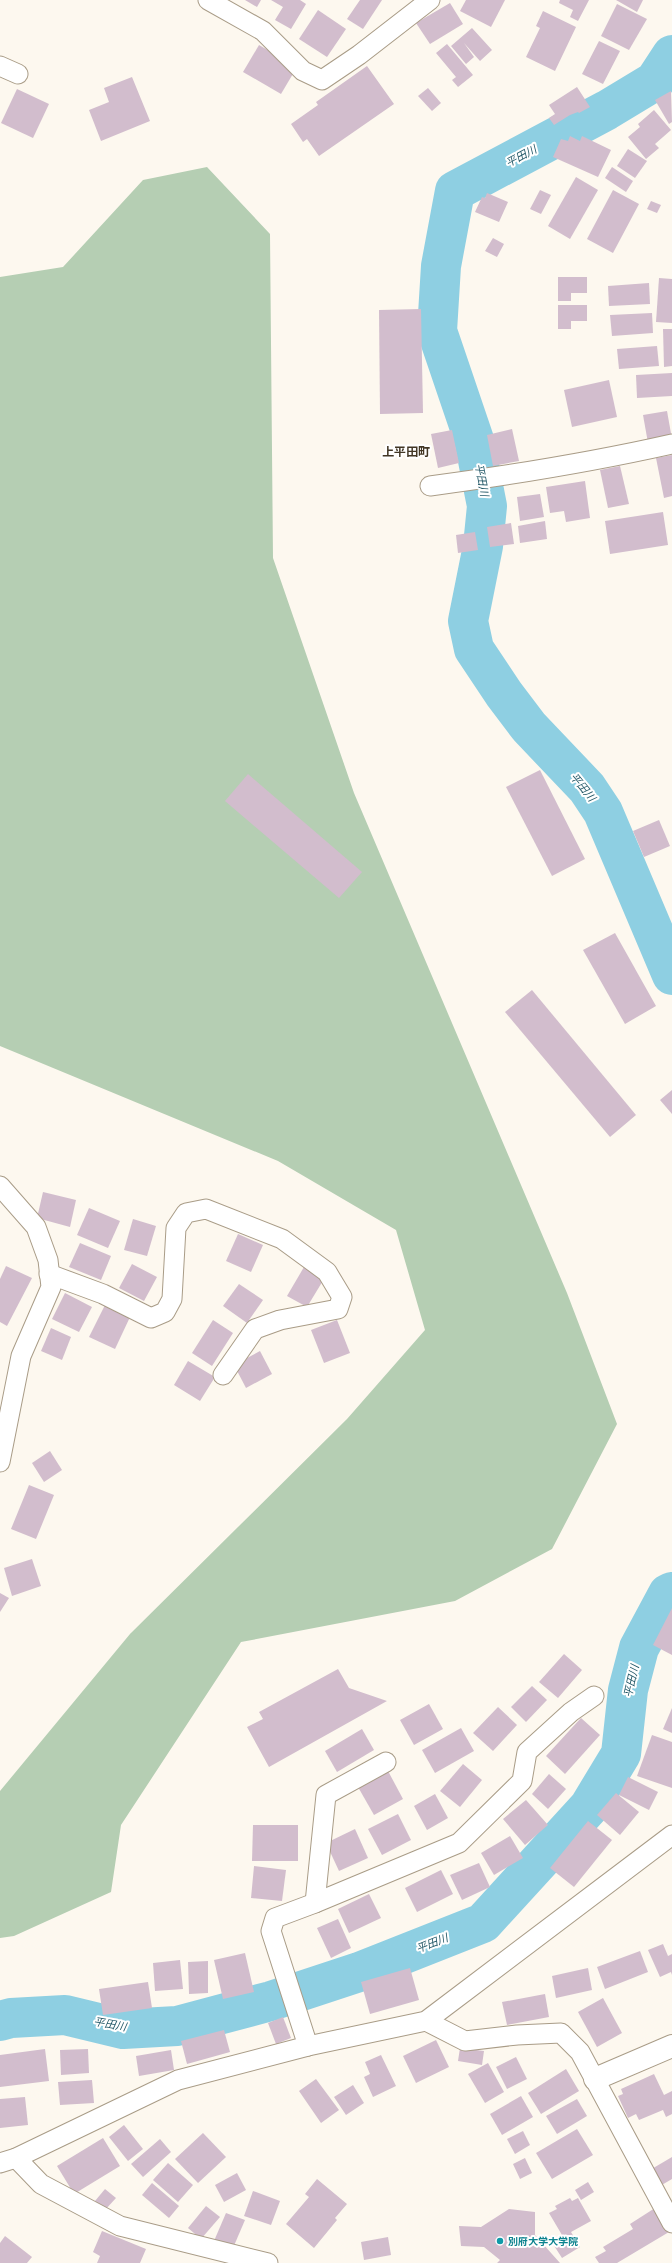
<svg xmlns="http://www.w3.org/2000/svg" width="672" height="2263" font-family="Roboto,'Noto Sans JP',sans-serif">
<rect width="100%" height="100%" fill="#fdf8ef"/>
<polygon fill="#b5ceb3" points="207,167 270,234 273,558 354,793 567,1293 617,1424 552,1549 455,1601 241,1642 121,1825 111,1892 14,1936 0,1938 0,1791 130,1634 347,1419 425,1330 396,1230 278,1161 0,1046 0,277 63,267 143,180"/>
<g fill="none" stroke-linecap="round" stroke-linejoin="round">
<g stroke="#8ecfe2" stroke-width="40">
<polyline points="672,55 655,81 607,110 455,191 441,266 437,331 474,440 487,506 483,546 468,621 474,649 504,694 529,727 587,788 603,812 672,975"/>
<polyline points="0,2021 11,2018 65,2015 123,2029 177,2026 271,2001 359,1972 483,1923 589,1807 621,1754 628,1690 639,1648 668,1594 672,1592"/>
</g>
</g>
<g fill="#d2bdcd">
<polygon points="245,0 261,0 257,7"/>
<polygon points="271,0 300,0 306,4 291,29 275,20 283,7"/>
<polygon points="360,0 382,0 363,29 347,19"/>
<polygon points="466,0 505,0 491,27 460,11"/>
<polygon points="560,0 589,0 578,21 570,17 573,10 559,3"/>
<polygon points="616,0 643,0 637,12"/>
<polygon points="450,3 463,24 430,44 416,23"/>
<polygon points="617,4 647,19 629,50 601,36"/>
<polygon points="318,10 346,29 327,57 299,39"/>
<polygon points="543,11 576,27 555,71 526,57 540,28 536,26"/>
<polygon points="472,28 492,50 480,61 464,43 474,57 466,64 451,46"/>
<polygon points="599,41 620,51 603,84 582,74"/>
<polygon points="447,44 473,75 458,87 452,80 456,77 436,53"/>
<polygon points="259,45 297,67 281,94 243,72"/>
<polygon points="367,66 394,104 319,156 307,139 303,142 291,124 318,105 316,102"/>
<polygon points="132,77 150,121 101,141 89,110 109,102 104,88"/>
<polygon points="577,87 590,107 579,113 578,112 570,115 554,125 549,118 555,114 549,105"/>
<polygon points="428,88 441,103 432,111 418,96"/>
<polygon points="17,89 49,104 33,138 1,123"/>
<polygon points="671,91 672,122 669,124 655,100"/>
<polygon points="654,110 671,130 655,144 659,148 646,159 628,137 640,127 638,124"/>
<polygon points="570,136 580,141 582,136 611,150 598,177 553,157 561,139 568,141"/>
<polygon points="628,149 647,161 635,178 617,166"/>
<polygon points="612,167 633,181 626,192 605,178"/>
<polygon points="576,177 598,190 570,239 548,226"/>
<polygon points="540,190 551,195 541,214 530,209"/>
<polygon points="613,190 639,204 613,253 587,239"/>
<polygon points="487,193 508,202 499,222 475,212 482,197 485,198"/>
<polygon points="651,201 661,205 657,213 647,209"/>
<polygon points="493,238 504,244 497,257 485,251"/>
<polygon points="558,277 587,277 587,293 571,293 571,301 558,301"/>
<polygon points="659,278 672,279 672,323 656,322"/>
<polygon points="649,283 650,304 609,306 608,286"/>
<polygon points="558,305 587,305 587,321 571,321 571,329 558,329"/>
<polygon points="421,309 423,413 380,414 379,310"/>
<polygon points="652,313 653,333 612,336 610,315"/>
<polygon points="663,329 672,329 672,366 664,367"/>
<polygon points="657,346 659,366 619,369 617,349"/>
<polygon points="672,373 672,396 637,398 636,375"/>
<polygon points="609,380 617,417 572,427 564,390"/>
<polygon points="667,411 672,439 648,443 643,415"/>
<polygon points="512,429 519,461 493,466 487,435"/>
<polygon points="452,430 459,463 438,468 431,434"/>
<polygon points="672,455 672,496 664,498 656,458"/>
<polygon points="620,466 629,504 608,508 600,470"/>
<polygon points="585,481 590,518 566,522 564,511 550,513 546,487"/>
<polygon points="540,494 544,517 520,521 517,497"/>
<polygon points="663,512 668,545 610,554 605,521"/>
<polygon points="545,521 547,539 520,543 518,526"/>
<polygon points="511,523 514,544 490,547 487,527"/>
<polygon points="475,532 478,550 458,553 456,535"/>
<polygon points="540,770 585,859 552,876 506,787"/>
<polygon points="248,774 362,872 339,898 225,801"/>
<polygon points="659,820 670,846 644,857 633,831"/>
<polygon points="615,933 656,1006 625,1024 583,950"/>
<polygon points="532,990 636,1115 610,1137 505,1012"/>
<polygon points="672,1090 672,1114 660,1100"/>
<polygon points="43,1192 76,1200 70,1227 37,1218"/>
<polygon points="89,1208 120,1221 108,1248 77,1235"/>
<polygon points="133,1219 156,1226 147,1256 124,1250"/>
<polygon points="238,1234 263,1245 251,1272 226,1261"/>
<polygon points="80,1243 111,1256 101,1280 69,1267"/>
<polygon points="132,1264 157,1277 144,1301 119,1288"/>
<polygon points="6,1266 32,1278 7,1326 0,1322 0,1279"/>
<polygon points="304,1267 324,1279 307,1307 287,1296"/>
<polygon points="239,1284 263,1300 247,1323 223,1306"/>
<polygon points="65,1293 92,1307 79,1332 52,1319"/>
<polygon points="105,1305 130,1317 115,1349 89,1337"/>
<polygon points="213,1320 233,1333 212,1366 192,1353"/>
<polygon points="337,1320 350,1353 324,1363 311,1330"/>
<polygon points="51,1328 71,1337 62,1360 41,1351"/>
<polygon points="260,1351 272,1374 246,1388 234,1365"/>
<polygon points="188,1361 215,1377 200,1401 174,1385"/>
<polygon points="50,1451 62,1470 44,1482 32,1463"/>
<polygon points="29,1485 54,1495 36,1539 11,1529"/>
<polygon points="32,1559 41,1586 12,1596 4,1568"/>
<polygon points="0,1593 9,1598 0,1612"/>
<polygon points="672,1608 672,1655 653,1645"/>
<polygon points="564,1654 582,1670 558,1698 539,1682"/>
<polygon points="338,1669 349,1688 387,1701 269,1767 247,1727 263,1719 259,1712"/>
<polygon points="532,1686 547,1700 526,1722 511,1707"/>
<polygon points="429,1704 443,1729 414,1745 400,1720"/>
<polygon points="498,1707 517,1725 493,1751 473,1733"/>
<polygon points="672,1708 672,1733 663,1729"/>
<polygon points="581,1718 600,1735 565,1774 546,1756"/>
<polygon points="461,1728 474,1751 435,1773 422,1750"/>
<polygon points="362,1729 374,1750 337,1772 325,1751"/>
<polygon points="652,1735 672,1742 672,1788 637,1776"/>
<polygon points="463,1764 482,1780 460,1807 440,1791"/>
<polygon points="388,1771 403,1799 374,1815 358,1787"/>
<polygon points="549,1774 566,1789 548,1809 532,1794"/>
<polygon points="628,1777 658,1792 649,1810 619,1795"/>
<polygon points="616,1793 639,1812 620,1835 597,1815"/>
<polygon points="435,1794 448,1818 427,1830 414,1806"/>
<polygon points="526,1800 548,1825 525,1845 503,1819"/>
<polygon points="398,1814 411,1840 382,1855 368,1829"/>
<polygon points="588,1821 612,1840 574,1887 550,1868"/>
<polygon points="253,1825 298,1825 298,1861 252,1861"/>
<polygon points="355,1829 368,1858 339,1871 326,1843"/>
<polygon points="510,1836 523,1858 494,1875 481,1853"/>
<polygon points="479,1863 490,1887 462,1900 450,1875"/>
<polygon points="254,1866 286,1870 282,1901 251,1898"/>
<polygon points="441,1870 453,1894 417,1912 405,1888"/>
<polygon points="369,1894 381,1918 349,1933 338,1909"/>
<polygon points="338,1919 351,1948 331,1958 317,1928"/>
<polygon points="663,1944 668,1956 672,1954 672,1975 671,1972 660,1977 648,1950"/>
<polygon points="640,1951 648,1972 605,1989 597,1967"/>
<polygon points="245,1953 254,1992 223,1999 214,1960"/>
<polygon points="180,1960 183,1989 155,1991 153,1963"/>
<polygon points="208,1961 208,1993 189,1994 188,1962"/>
<polygon points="410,1968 419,2000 370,2014 361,1982"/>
<polygon points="588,1968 592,1990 556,1998 552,1976"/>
<polygon points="148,1982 152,2008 103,2015 99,1989"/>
<polygon points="545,1994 549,2017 507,2025 502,2002"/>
<polygon points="603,1998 622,2033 597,2047 578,2012"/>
<polygon points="283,2017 291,2038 276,2044 268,2023"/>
<polygon points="224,2030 230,2052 187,2064 181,2041"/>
<polygon points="436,2040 449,2067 416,2083 403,2056"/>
<polygon points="460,2048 484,2051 482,2065 458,2061"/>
<polygon points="45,2049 49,2081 0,2087 0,2055"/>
<polygon points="88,2049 89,2073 61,2075 60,2050"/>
<polygon points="171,2050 174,2070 139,2076 136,2056"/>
<polygon points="381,2055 396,2086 373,2097 364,2077 370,2074 365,2062"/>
<polygon points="516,2057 527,2079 507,2089 496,2067"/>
<polygon points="488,2063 504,2092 485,2103 468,2074"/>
<polygon points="566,2069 579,2091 541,2114 528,2093"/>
<polygon points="654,2074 664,2095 672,2091 672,2114 666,2117 663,2110 639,2120 636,2114 628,2118 618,2096 623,2094 621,2089"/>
<polygon points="316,2079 339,2110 321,2123 299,2091"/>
<polygon points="92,2080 94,2103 60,2105 58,2082"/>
<polygon points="353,2085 364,2103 346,2115 334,2097"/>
<polygon points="521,2096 533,2117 502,2135 490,2114"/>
<polygon points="25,2097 28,2125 0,2128 0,2099"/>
<polygon points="577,2099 587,2116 557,2134 546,2116"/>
<polygon points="124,2125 143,2149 128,2161 109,2137"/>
<polygon points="577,2129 593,2155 552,2179 536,2153"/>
<polygon points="523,2131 530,2145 515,2154 507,2139"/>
<polygon points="203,2133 226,2157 198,2183 175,2159"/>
<polygon points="103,2138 120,2166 74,2194 57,2166"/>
<polygon points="160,2139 171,2152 143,2177 131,2164"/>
<polygon points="672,2157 672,2179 660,2186 650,2170"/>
<polygon points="525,2158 532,2173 520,2179 513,2164"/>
<polygon points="168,2163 193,2185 178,2202 153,2180"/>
<polygon points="237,2173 246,2190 224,2202 215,2185"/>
<polygon points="317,2179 347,2204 335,2218 337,2220 314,2248 286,2224 309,2197 305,2194"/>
<polygon points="588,2182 594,2192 581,2200 575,2190"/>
<polygon points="152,2183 179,2206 169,2218 142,2195"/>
<polygon points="105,2189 116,2198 105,2210 95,2201"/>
<polygon points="253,2191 280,2201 271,2225 244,2216"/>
<polygon points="570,2198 572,2201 578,2198 591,2221 571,2232 580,2247 562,2258 551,2241 562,2235 549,2213 557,2209 555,2206"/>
<polygon points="206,2206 220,2217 201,2239 188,2228"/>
<polygon points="655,2208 669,2232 617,2263 599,2263 595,2257 606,2251 603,2247 633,2229 630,2224"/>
<polygon points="509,2209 535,2212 535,2235 560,2263 497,2263 500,2260 484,2247 461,2246 459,2226 481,2227"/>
<polygon points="226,2213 245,2220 233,2248 214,2241"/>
<polygon points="102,2231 146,2249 140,2263 97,2263 100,2256 93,2252"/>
<polygon points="5,2236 32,2257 27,2263 0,2263 0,2243"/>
<polygon points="388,2237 391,2255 364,2260 361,2242"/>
</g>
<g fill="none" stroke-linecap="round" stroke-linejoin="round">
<g stroke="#a99c87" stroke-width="21">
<g id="minor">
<polyline points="208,0 263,31 303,71 322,80 359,55 430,0"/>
<polyline points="0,66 18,74"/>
<path d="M430,486C512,475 592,462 672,444"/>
<polyline points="0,1186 36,1227 48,1260 51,1287 21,1356 0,1462"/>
<polyline points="49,1274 103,1294 151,1318 165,1312 172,1299 176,1228 186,1213 206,1209 282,1239 327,1272 342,1297 338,1309 280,1320 255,1329 223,1375"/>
<polyline points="315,1903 326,1795 386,1762"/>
<polyline points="426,2021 465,2041 517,2035 561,2033 580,2052 672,2223"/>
<polyline points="308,2046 271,1931 275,1918 315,1903 459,1843 522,1781 527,1752 571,1712 594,1696"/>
<polyline points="16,2158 41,2184 120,2226 268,2263"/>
<polyline points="0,2163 16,2158 178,2080 308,2046 426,2021 672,1835"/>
</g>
</g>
<g stroke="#a99c87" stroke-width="24">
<polyline id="tertiary" points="595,2079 672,2046"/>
</g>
<use href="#minor" stroke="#fff" stroke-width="19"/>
<use href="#tertiary" stroke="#fff" stroke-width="22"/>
</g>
<circle fill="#0f9aa8" stroke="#fff" stroke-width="1.5" cx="500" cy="2241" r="4"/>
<g text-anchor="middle" stroke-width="4" stroke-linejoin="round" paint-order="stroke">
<g font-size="10" font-weight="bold" fill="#0d838f" stroke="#fff" text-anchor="start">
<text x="508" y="2245">別府大学大学院</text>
</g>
<g font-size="11" font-style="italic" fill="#235867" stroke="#fff">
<text transform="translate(521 156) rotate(-28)" y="4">平田川</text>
<text transform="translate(482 480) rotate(79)" y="4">平田川</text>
<text transform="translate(583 787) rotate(51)" y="4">平田川</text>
<text transform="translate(631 1681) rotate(-77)" y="4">平田川</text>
<text transform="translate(432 1943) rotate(-21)" y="4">平田川</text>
<text transform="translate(110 2024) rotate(10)" y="4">平田川</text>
</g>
<g font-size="12" font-weight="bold" fill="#423725" stroke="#fff">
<text x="406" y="456">上平田町</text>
</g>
</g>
</svg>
